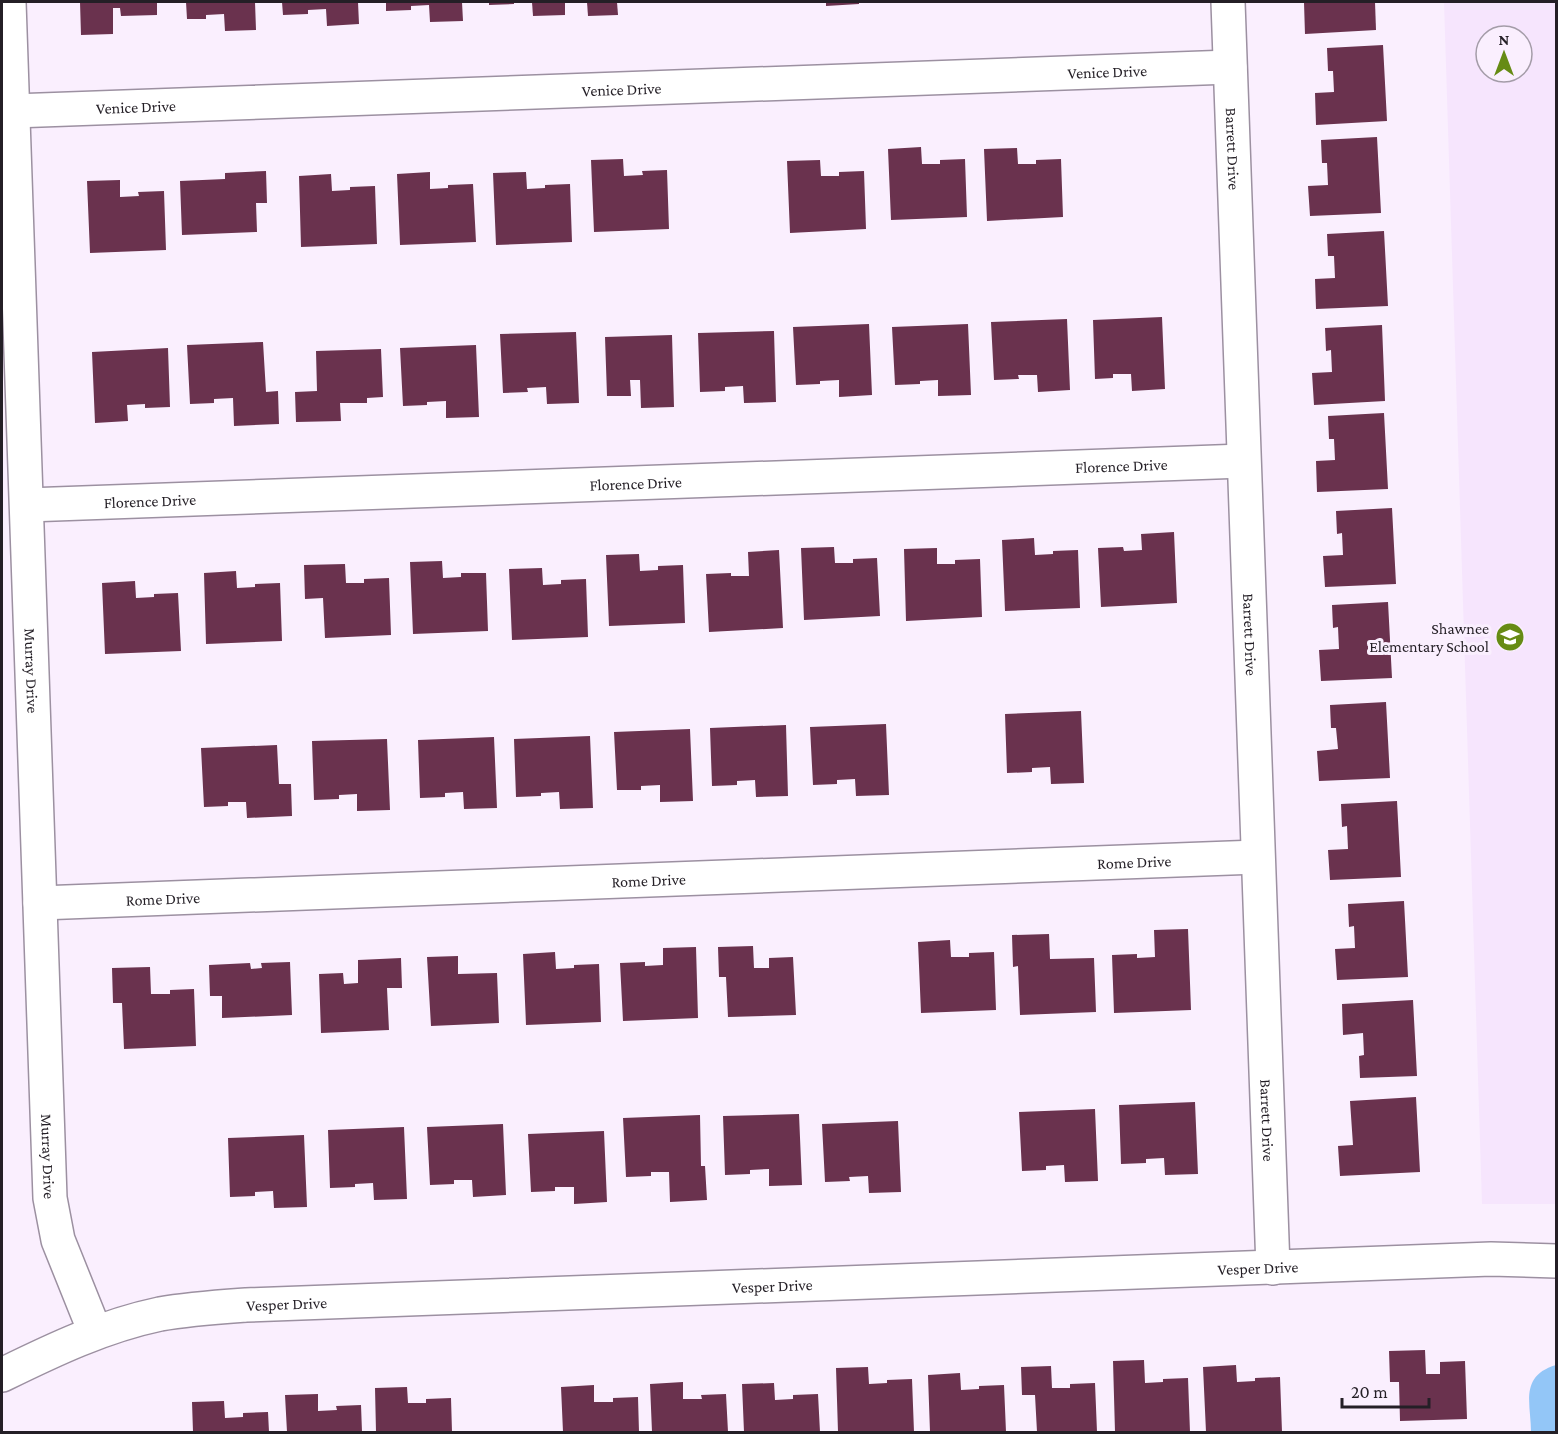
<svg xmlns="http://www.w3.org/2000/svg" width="1558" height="1434" font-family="'Crimson Pro',serif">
<rect width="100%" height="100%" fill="#faeffe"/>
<path fill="#f6e5fd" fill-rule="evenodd" d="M1444,2H1556V1204H1482ZM1486,36H1522V72H1486Z"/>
<path fill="#93c6f7" d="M1556,1365V1432H1531C1531,1404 1519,1376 1556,1365Z"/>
<g fill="#6a324e">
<polygon points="80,2 157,2 157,15 121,16 120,8 113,8 113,34 81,35"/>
<polygon points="186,2 255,2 256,30 225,31 224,14 206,15 206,19 187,19"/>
<polygon points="282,2 358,2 359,24 327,26 326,9 308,10 308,14 283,15"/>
<polygon points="386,2 462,2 463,21 430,22 429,5 411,6 411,10 386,11"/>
<polygon points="489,2 514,2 514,4 489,5"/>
<polygon points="532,2 565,2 565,15 533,16"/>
<polygon points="587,2 617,2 618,15 588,16"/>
<polygon points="826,2 859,2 859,4 826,6"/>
<polygon points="1323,2 1375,2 1376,30 1305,34 1304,3"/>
<polygon points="1383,45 1387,121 1316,125 1315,93 1334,92 1333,71 1328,71 1327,48"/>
<polygon points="1377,137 1381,213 1310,216 1308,186 1328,185 1327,163 1322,163 1321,140"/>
<polygon points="921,147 922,164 940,164 940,160 965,159 967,217 891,220 888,149"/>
<polygon points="1017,148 1018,164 1036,164 1036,160 1061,159 1063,217 987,221 984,149"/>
<polygon points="623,159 624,176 643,175 642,171 667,170 669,229 594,232 591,160"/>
<polygon points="820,160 821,176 839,176 839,172 864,171 866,229 790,233 787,161"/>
<polygon points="266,171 267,203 256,203 257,232 182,235 180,181 225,179 225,173"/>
<polygon points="430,172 430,189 448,188 448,185 473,184 476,242 400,245 397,174"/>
<polygon points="526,172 527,189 545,188 545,185 570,184 572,242 496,245 493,173"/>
<polygon points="331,174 332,191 350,190 350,187 375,186 377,244 301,247 299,176"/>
<polygon points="120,180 120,197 139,196 138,192 164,191 166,250 90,253 87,181"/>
<polygon points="1384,231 1388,306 1316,309 1315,279 1335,278 1334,256 1328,256 1327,234"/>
<polygon points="1162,317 1165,389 1132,391 1131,374 1113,374 1113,378 1095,379 1093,320"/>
<polygon points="1067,319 1070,390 1038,392 1037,375 1018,375 1019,379 994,380 991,322"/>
<polygon points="869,324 872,395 839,397 839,380 820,381 820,384 796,385 793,327"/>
<polygon points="968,324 971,395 938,396 938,380 920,381 920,384 895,385 892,327"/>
<polygon points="1382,325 1385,401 1314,405 1312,373 1332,372 1331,350 1326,351 1325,328"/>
<polygon points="774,331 776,402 744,403 743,386 725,387 725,391 700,392 698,333"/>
<polygon points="576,332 579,403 547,404 546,387 527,388 528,392 503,393 500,334"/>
<polygon points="672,335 674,407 641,408 640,380 630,380 631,396 607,396 605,337"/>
<polygon points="263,342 266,392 278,391 279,424 234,426 233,398 214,399 214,403 190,404 187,345"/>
<polygon points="476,345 479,417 446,418 446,401 427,402 427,405 403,406 400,348"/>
<polygon points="168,348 170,407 145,408 145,404 127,405 128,421 95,423 92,352"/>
<polygon points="381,349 383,397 367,398 367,403 340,403 341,421 296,422 295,392 317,391 316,351"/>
<polygon points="1384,413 1388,489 1317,492 1316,461 1335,460 1334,439 1329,439 1328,416"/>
<polygon points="1392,508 1396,584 1325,587 1323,556 1343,555 1342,533 1337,534 1336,511"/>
<polygon points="1174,532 1177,603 1101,607 1098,548 1123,547 1124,551 1142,550 1141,534"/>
<polygon points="1034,538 1035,555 1053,554 1053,551 1078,550 1080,608 1005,611 1002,540"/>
<polygon points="834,547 835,563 853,563 853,559 877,558 880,616 804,620 801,548"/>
<polygon points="937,548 937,564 955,564 955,560 980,559 982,617 906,621 904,549"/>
<polygon points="779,550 783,628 709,632 706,574 731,573 731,576 749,576 748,552"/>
<polygon points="639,554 640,571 658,570 658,566 683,565 685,623 609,626 606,555"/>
<polygon points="442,561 443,578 461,577 461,573 486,573 488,631 413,634 410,562"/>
<polygon points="345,564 346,583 364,583 364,579 389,578 391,635 325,638 323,598 305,599 304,565"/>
<polygon points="542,568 543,585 561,584 561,580 586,579 588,637 512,640 509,569"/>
<polygon points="236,571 237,588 255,587 255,584 280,583 282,641 206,644 204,573"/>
<polygon points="135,581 136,598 154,597 154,594 178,593 181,651 105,654 102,583"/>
<polygon points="1388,602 1392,678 1321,681 1319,650 1339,649 1338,627 1333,628 1332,605"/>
<polygon points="1386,702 1390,778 1319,781 1317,751 1338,749 1336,728 1331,728 1330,705"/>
<polygon points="1081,711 1084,783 1051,784 1050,767 1032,768 1032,772 1007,773 1005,714"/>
<polygon points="886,724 889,795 856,796 855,779 837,780 837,784 813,785 810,727"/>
<polygon points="786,725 788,796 756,797 755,780 737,781 737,785 712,786 710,728"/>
<polygon points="690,729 693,801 660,802 660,785 641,786 641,790 617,790 614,732"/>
<polygon points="590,736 593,808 560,809 559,792 541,793 541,796 516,797 514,739"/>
<polygon points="494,737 497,808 464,809 463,792 445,793 445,797 420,798 418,740"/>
<polygon points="387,739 390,810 357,811 357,794 339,795 339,799 314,800 312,741"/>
<polygon points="277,745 279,784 291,784 292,816 247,818 246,802 228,802 228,806 204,807 201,748"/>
<polygon points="1397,801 1401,877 1330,880 1328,850 1348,849 1347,826 1342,827 1341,804"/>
<polygon points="1404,901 1408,977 1337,980 1335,949 1355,948 1354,926 1349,927 1348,904"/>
<polygon points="1188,929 1191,1010 1114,1013 1112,955 1137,954 1137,958 1155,957 1154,930"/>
<polygon points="1049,934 1050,959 1094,958 1096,1012 1020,1015 1018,966 1013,967 1012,935"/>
<polygon points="950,940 951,957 969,957 969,953 994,952 996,1010 921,1013 918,942"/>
<polygon points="753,946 754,968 769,968 769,958 793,957 796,1015 728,1017 726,977 719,977 718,947"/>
<polygon points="696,947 698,1018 623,1021 620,963 645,962 645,966 663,965 663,948"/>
<polygon points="555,952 556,969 574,968 574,965 599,964 601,1022 526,1025 523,954"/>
<polygon points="458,956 458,974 497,973 499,1023 431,1026 427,957"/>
<polygon points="401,958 402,988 387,988 389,1030 321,1033 319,974 343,973 344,984 358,983 358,960"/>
<polygon points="290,962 292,1015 222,1018 222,996 210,996 209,965 250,963 251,969 262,968 261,963"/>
<polygon points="150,967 151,994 170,994 170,990 194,989 196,1046 124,1049 122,1003 113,1003 112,968"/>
<polygon points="1413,1000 1417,1076 1360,1078 1359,1056 1364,1055 1363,1033 1343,1035 1342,1004"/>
<polygon points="1416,1097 1420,1172 1340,1176 1338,1146 1353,1145 1350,1101"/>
<polygon points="1195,1102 1198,1174 1165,1175 1164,1158 1146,1159 1146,1163 1121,1164 1119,1105"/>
<polygon points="1095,1109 1098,1181 1065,1182 1064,1165 1046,1166 1046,1170 1022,1171 1019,1112"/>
<polygon points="799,1114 802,1185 769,1186 769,1169 750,1170 750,1174 725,1175 723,1116"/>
<polygon points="700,1115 701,1166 705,1166 707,1200 670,1202 669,1172 651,1172 651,1176 626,1177 623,1118"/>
<polygon points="898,1121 901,1192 869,1193 868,1176 849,1177 850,1181 825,1182 822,1124"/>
<polygon points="503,1124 506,1195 473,1197 472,1180 454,1180 454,1184 430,1185 427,1127"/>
<polygon points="404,1127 407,1199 374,1200 373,1183 355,1184 355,1187 330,1188 328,1130"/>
<polygon points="604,1131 607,1202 574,1204 574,1187 555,1187 555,1191 531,1192 528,1134"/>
<polygon points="304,1135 307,1207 274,1208 273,1191 255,1192 255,1196 230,1197 228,1138"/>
<polygon points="1425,1350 1426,1374 1440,1374 1440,1362 1465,1361 1467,1419 1400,1421 1399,1382 1390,1382 1389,1351"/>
<polygon points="1144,1360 1145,1383 1163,1382 1163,1379 1188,1378 1190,1432 1115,1432 1113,1361"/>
<polygon points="1236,1365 1237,1382 1255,1381 1255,1378 1280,1377 1282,1432 1206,1432 1203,1367"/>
<polygon points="1051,1366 1052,1388 1070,1388 1070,1384 1095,1383 1097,1432 1037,1432 1035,1395 1022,1395 1021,1367"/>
<polygon points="868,1367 869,1384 887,1383 887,1380 912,1379 914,1432 838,1432 836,1368"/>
<polygon points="960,1373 961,1390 979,1389 979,1386 1004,1385 1006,1432 930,1432 928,1375"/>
<polygon points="683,1382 683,1399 702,1399 701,1395 726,1394 728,1432 652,1432 650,1384"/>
<polygon points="774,1383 775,1400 793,1399 793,1395 818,1394 820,1432 744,1432 742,1384"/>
<polygon points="594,1385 594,1402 613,1402 613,1398 638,1397 639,1432 563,1432 561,1387"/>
<polygon points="407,1387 408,1403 426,1403 426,1399 451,1398 452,1432 376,1432 375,1388"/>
<polygon points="318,1394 318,1411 337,1410 336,1406 361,1405 362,1432 287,1432 285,1395"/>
<polygon points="224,1401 225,1418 243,1417 243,1413 268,1412 269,1432 193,1432 192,1402"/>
</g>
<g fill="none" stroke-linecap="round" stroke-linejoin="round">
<g stroke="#9c90a1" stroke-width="36">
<g id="minor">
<path id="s1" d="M9,2L50,1198L58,1240L95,1332"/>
<path id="s2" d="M1228,2L1273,1268"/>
<path id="s3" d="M13,111L1230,67"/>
<path id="s4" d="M27,505L1243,461"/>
<path id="s5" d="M40,903L1257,857"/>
<path id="s6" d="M2,1375C53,1350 103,1326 160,1314C188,1309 218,1307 246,1305L1491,1259L1556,1261"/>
</g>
</g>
<use href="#minor" stroke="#fff" stroke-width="33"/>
</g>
<defs>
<g id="school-disc" transform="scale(1.5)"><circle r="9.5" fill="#668b14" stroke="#faeffe"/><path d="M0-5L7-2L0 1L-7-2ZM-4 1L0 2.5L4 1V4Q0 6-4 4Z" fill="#fff"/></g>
</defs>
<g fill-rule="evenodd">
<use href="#school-disc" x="1510" y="637"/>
</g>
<g text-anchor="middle" stroke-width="6" stroke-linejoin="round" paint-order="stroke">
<g font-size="16" fill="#241f26" stroke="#faeffe">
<text dy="6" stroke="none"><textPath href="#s3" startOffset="1095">Venice Drive</textPath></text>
<text dy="6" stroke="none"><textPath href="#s3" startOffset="609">Venice Drive</textPath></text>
<text dy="6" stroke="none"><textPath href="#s3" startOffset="123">Venice Drive</textPath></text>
<text dy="6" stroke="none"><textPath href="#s2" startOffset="147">Barrett Drive</textPath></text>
<text dy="6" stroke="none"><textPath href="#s4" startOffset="1095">Florence Drive</textPath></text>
<text dy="6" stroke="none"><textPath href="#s4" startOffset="609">Florence Drive</textPath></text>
<text dy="6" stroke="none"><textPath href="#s4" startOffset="123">Florence Drive</textPath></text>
<text dy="6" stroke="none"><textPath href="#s2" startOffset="633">Barrett Drive</textPath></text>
<text dy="6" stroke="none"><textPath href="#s1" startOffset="669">Murray Drive</textPath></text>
<text dy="6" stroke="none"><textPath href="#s5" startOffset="1095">Rome Drive</textPath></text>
<text dy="6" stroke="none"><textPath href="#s5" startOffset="609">Rome Drive</textPath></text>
<text dy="6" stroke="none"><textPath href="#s5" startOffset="123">Rome Drive</textPath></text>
<text dy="6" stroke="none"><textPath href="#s2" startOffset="1119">Barrett Drive</textPath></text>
<text dy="6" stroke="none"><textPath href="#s1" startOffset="1155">Murray Drive</textPath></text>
<text dy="6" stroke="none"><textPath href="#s6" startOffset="1269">Vesper Drive</textPath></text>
<text dy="6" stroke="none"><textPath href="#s6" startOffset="783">Vesper Drive</textPath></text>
<text dy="6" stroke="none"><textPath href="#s6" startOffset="297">Vesper Drive</textPath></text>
</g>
<g font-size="16" fill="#241f26" stroke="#faeffe" text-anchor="end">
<text x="1489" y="634">Shawnee<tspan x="1489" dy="18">Elementary School</tspan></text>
</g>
</g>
<rect width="1558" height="1434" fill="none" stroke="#241f26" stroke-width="6"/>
<g transform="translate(1504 54)"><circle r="28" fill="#faeffe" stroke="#a49ca8" stroke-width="1.5"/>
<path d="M0-4.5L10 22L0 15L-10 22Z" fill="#668b14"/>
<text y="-9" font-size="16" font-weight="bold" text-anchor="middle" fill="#241f26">N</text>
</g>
<path d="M1342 1398v9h87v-9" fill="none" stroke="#241f26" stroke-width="3"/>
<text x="1351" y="1398" font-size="18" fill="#241f26" stroke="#faeffe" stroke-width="4.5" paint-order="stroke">20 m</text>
</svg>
